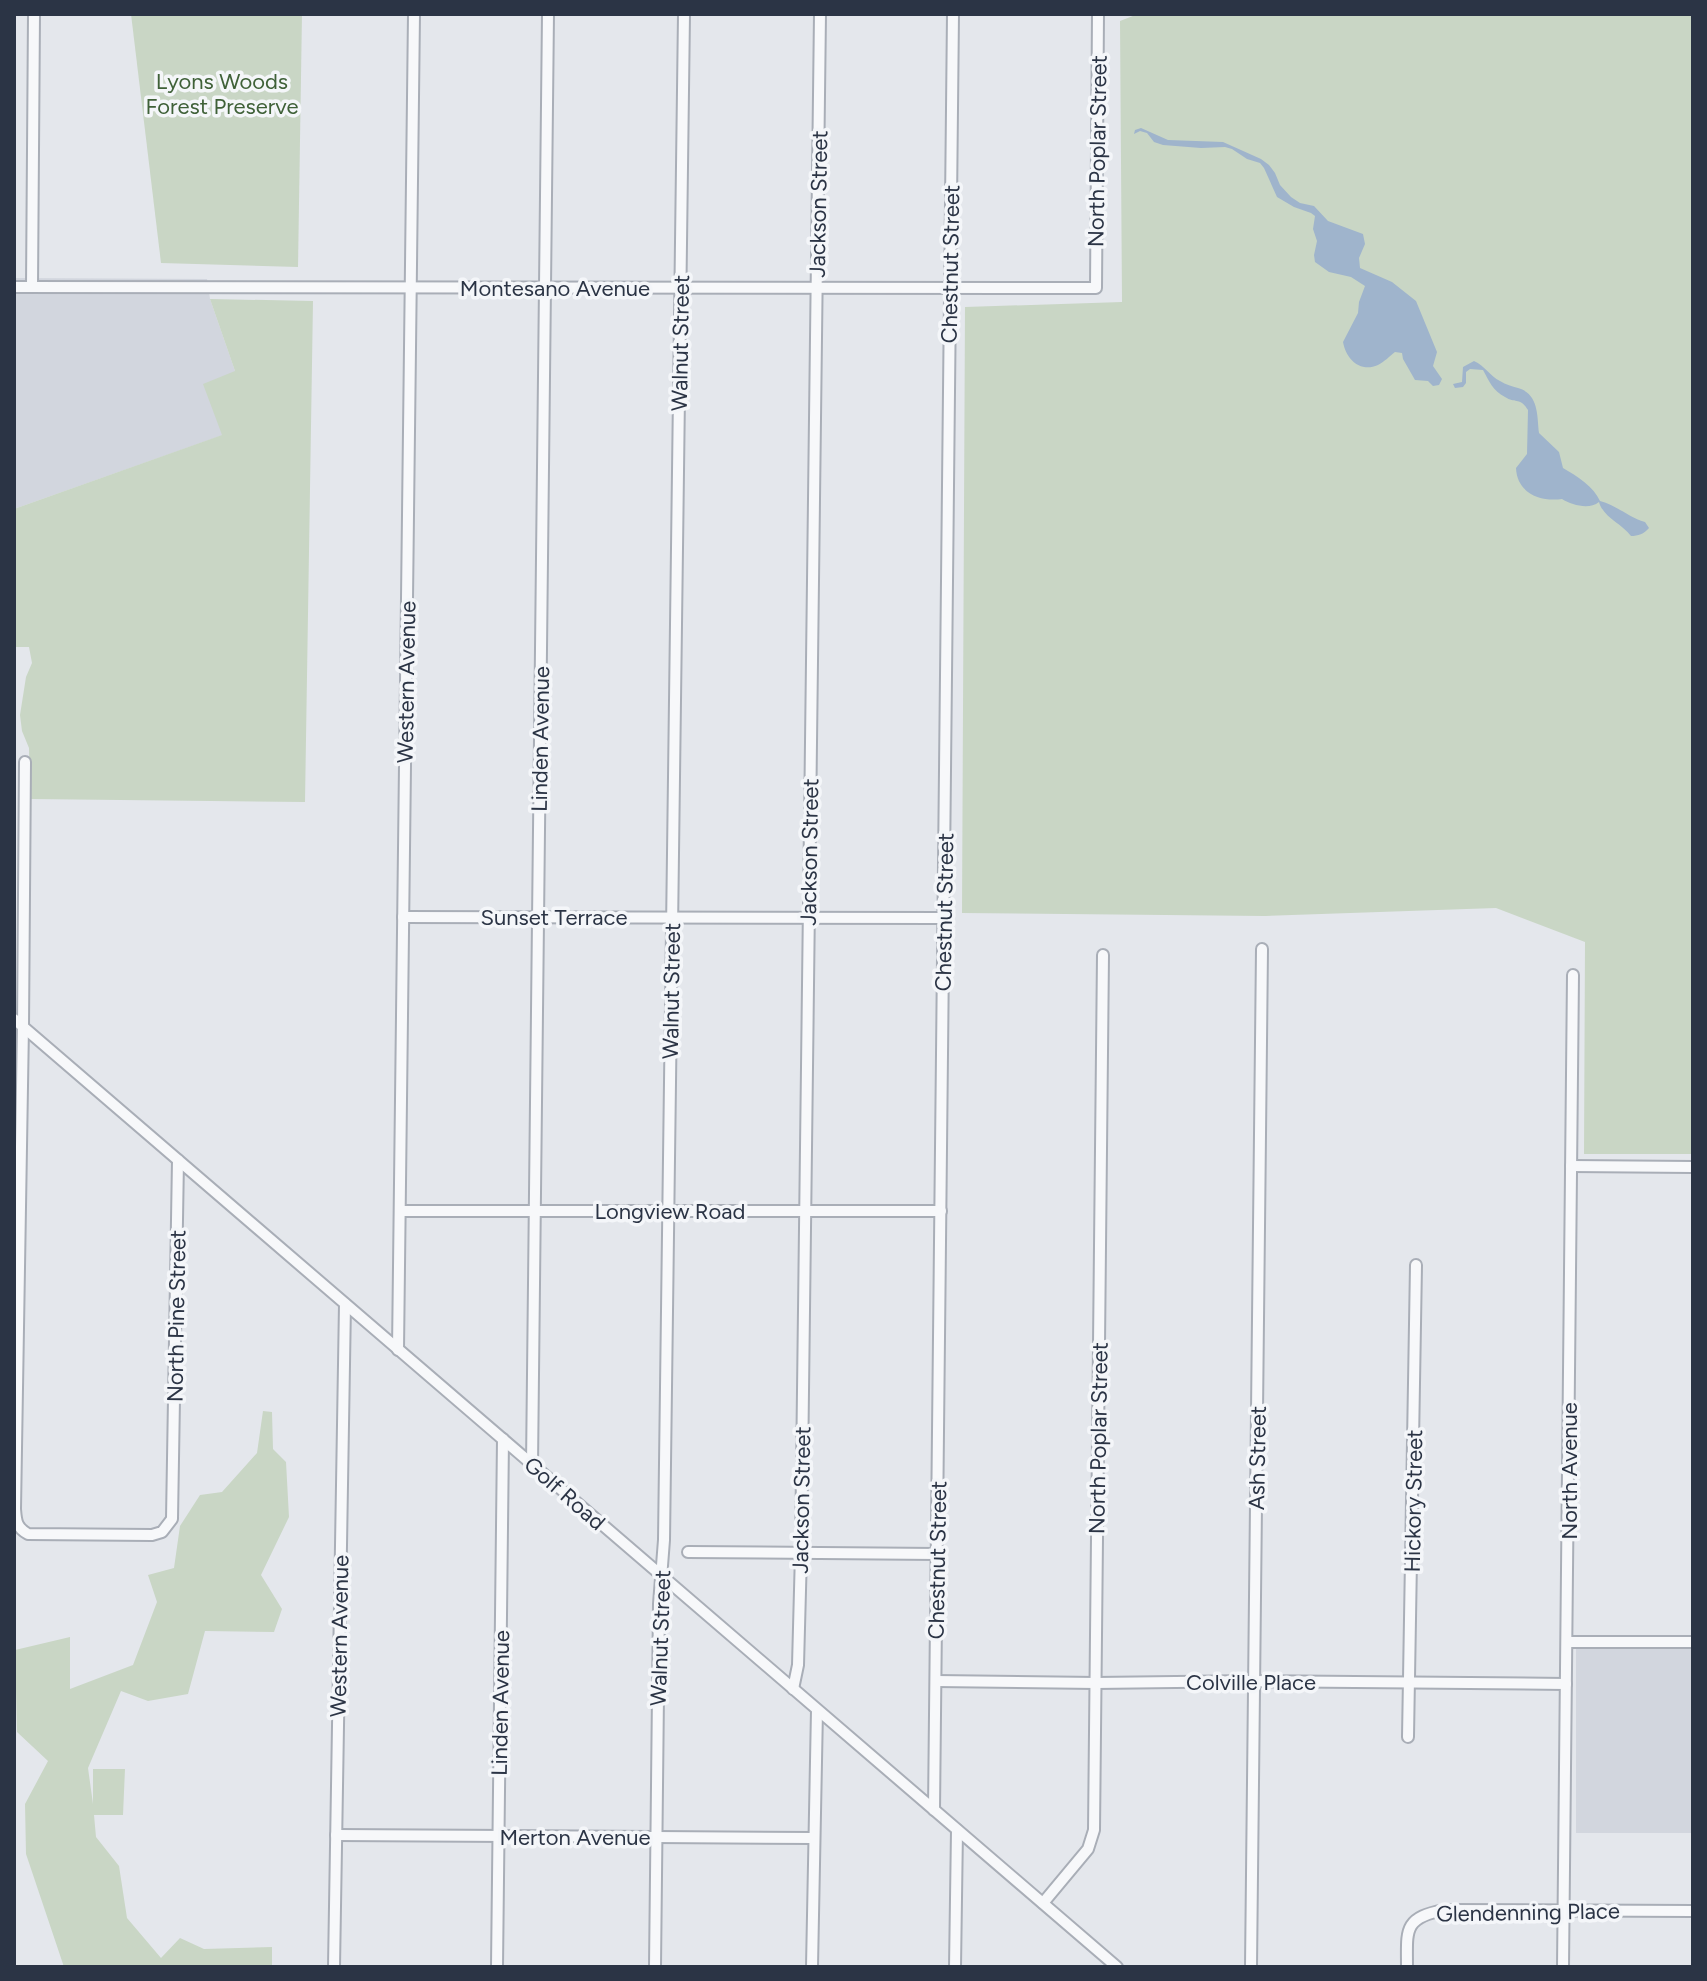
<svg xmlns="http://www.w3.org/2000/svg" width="1707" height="1981" font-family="Figtree,sans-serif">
<rect width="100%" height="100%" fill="#e4e7ec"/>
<g fill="#d2d6de">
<polygon points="14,278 207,279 210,299 235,371 223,435 14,509"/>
<rect x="1576" y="1649" width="117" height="184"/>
</g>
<g fill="#c9d6c5">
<polygon points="131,14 302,14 298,267 161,263"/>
<polygon points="1138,14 1693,14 1693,1154 1584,1154 1585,942 1496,908 1265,916 962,913 965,307 1122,302 1120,21"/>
<polygon points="210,299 313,301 305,802 30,799 29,748 22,731 20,715 26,677 32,663 29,647 14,647 14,509 222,435 203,384 235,371"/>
<polygon points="263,1411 272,1412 273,1449 286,1462 289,1517 261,1575 282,1609 274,1632 205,1631 188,1694 148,1701 121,1691 88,1768 93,1804 93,1769 125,1769 123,1815 94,1815 96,1837 119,1866 127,1918 161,1958 180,1938 204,1949 272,1947 272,1967 64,1967 26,1854 25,1804 48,1761 17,1732 15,1650 70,1637 70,1689 133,1665 157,1602 148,1575 174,1568 180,1526 200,1495 222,1492 257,1453"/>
</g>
<g fill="#9fb4cc">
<path d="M1141,128L1168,140L1223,142L1261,159L1269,165L1275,173L1280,185L1291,197L1300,203L1314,206L1328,221L1363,234L1365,244L1359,258L1360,268L1392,282L1416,301L1437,352L1433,366L1442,379L1439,385L1433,386L1428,381L1415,380L1403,359L1402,353L1395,352C1390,356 1384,362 1378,365C1360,373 1346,359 1343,342L1358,313L1359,302L1365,286L1351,277L1329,272L1315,262L1314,255L1317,241L1313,229L1315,216L1311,213L1294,207L1277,197L1264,168L1260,163L1247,159L1232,149L1225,147L1201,148L1163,145L1154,142L1147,133L1140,131L1134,134L1135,130Z"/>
<path d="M1474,361C1485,366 1490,376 1500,381C1506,385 1512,386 1518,388C1539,394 1537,416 1539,433L1559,452L1563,468C1577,476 1594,487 1600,501C1618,506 1628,517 1645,522L1649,528C1644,534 1638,536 1631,536C1621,523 1603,517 1599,502C1589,510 1572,505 1562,499C1540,502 1517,493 1516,468L1527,454L1528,410C1520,397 1516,404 1505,397C1493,391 1489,381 1483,370L1470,369L1466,372V383L1463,387L1455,388L1453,384L1462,382L1463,367Z"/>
</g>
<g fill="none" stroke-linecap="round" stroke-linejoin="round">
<g stroke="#a9aeb7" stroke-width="14">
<g id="minor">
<polyline points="14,287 1096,288 1098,14"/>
<polyline points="32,287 34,14"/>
<path d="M25,762L23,1026L15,1509C16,1521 16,1527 28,1534L152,1535L162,1532L172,1519L178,1160"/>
<polyline points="403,917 944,918"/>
<polyline points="14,1019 1117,1967"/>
<polyline points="1571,1166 1693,1167"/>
<polyline points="400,1211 941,1211"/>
<polyline points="398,1350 414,14"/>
<polyline points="532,1465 548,14"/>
<polyline points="688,1552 937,1554"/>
<polyline points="1567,1642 1693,1642"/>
<polyline points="936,1681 1096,1683 1255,1681 1566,1684"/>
<polyline points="793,1689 798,1665 801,1553 820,14"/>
<polyline points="1408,1737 1416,1265"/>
<polyline points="934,1810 953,14"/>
<polyline points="336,1835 814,1838"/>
<polyline points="1043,1903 1088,1849 1094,1830 1103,955"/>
<polyline points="334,1967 345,1304"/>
<polyline points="497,1967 503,1439"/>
<polyline points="655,1967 659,1604 664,1540 684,14"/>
<polyline points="812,1967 817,1710"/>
<polyline points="955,1967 957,1830"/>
<polyline points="1251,1967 1262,949"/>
<path d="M1407,1967C1407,1930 1403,1918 1444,1910L1693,1911"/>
<polyline points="1563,1967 1573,975"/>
</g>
</g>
<use href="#minor" stroke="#f7f8fa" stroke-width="10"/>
</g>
<g text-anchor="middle" stroke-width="7" stroke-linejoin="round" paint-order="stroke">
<g font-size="22" fill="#3f6138" stroke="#f4f6f9">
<text x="222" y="89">Lyons Woods<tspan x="222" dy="25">Forest Preserve</tspan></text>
</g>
<g font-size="22" fill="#2b3445" stroke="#f4f6f9">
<text transform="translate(1097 151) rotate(-89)" y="8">North Poplar Street</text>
<text transform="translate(818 204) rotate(-89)" y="8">Jackson Street</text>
<text transform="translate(950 264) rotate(-89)" y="8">Chestnut Street</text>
<text x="555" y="296">Montesano Avenue</text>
<text transform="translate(680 343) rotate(-89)" y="8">Walnut Street</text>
<text transform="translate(406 682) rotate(-89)" y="8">Western Avenue</text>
<text transform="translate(540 739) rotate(-89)" y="8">Linden Avenue</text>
<text transform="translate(809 852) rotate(-89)" y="8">Jackson Street</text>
<text transform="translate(944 912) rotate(-89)" y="8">Chestnut Street</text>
<text x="554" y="925">Sunset Terrace</text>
<text transform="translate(671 991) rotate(-89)" y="8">Walnut Street</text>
<text x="670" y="1219">Longview Road</text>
<text transform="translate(176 1316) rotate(-89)" y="8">North Pine Street</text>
<text transform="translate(1098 1438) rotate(-89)" y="8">North Poplar Street</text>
<text transform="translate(1257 1458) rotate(-89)" y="8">Ash Street</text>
<text transform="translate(1569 1471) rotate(-90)" y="8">North Avenue</text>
<text transform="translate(565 1493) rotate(41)" y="8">Golf Road</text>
<text transform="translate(801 1500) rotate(-89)" y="8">Jackson Street</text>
<text transform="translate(1413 1501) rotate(-89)" y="8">Hickory Street</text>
<text transform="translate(937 1560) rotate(-89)" y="8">Chestnut Street</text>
<text transform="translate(339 1636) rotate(-89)" y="8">Western Avenue</text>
<text transform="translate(660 1638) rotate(-88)" y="8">Walnut Street</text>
<text x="1251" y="1690">Colville Place</text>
<text transform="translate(500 1703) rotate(-89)" y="8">Linden Avenue</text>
<text x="575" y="1845">Merton Avenue</text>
<text transform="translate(1528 1912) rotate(-1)" y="8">Glendenning Place</text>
</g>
</g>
<rect width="1707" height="1981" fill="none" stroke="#2b3445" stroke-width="32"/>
</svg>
